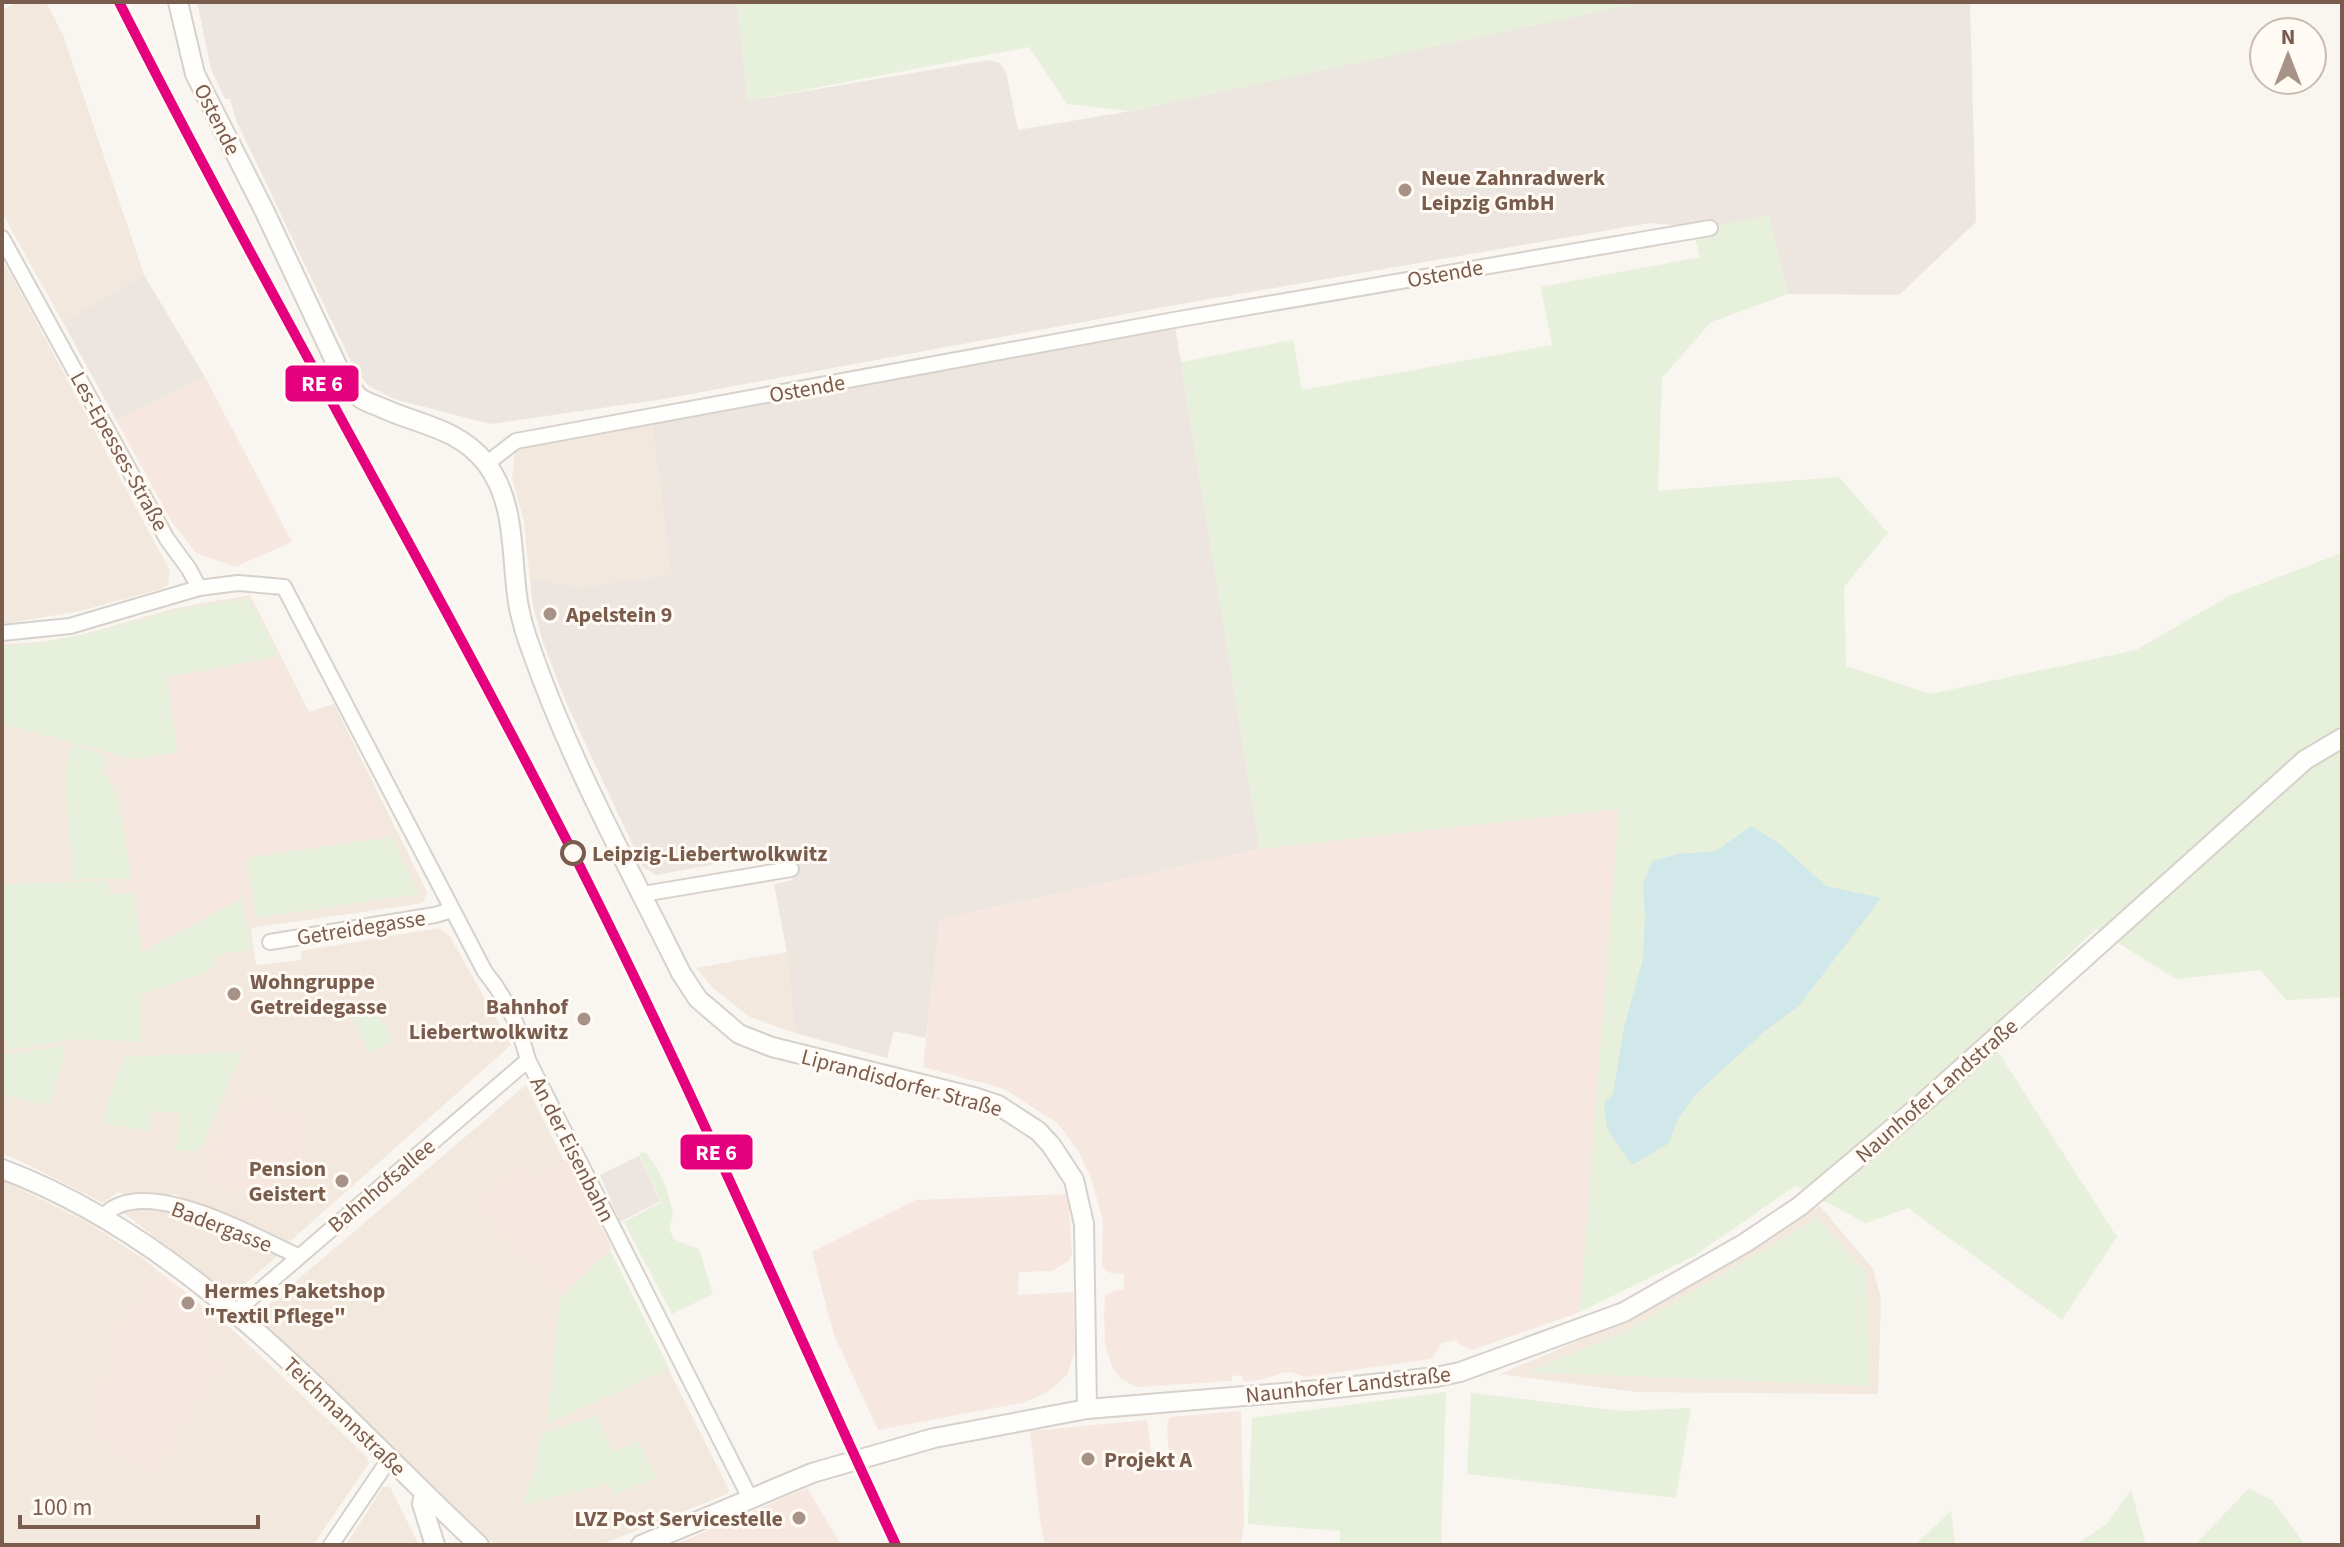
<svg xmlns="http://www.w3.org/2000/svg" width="2344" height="1547" font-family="'Source Sans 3',sans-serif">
<rect width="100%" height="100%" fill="#f9f5f0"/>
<g fill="#f2e8de">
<polygon points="19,2 46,2 63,35 144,275 63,322 2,213 2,10"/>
<polygon points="2,262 10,273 170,571 168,585 161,589 80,611 2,624"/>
<polygon points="651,416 671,575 578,587 530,579 524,521 512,478 516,441"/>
<polygon points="250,595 309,712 334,704 427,892 423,902 418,904 251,928 256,965 302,960 301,951 439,928 449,935 511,1045 287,1244 174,1194 137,1199 118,1192 103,1203 21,1161 2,1154 2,644 41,642 81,635 176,608"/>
<polygon points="787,952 795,1033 750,1017 713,988 696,968"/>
<polygon points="526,1085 729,1490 727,1494 600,1545 495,1545 255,1316"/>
<polygon points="2,1180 85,1221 142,1258 235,1332 367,1457 369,1463 313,1545 2,1545"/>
<polygon points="1820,1206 1873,1269 1881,1299 1878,1394 1636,1392 1500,1374 1628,1320"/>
<polygon points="131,1208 174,1209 276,1250 276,1257 231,1296 125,1214"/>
<polygon points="383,1487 390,1487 419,1545 346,1545"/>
</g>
<g fill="#f6e8e1">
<polygon points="205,377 292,542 235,567 196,553 172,522 116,420"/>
<polygon points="278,659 304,717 330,711 342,729 392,835 245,856 241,899 144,951 122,793 106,769 178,753 168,678"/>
<polygon points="1619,809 1580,1312 1472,1350 1462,1346 1456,1340 1442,1343 1431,1359 1306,1377 1291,1372 1281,1373 1265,1379 1244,1382 1241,1375 1232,1376 1232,1381 1137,1387 1121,1379 1112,1367 1105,1342 1104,1316 1105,1296 1115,1290 1124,1289 1124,1274 1110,1273 1102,1266 1103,1221 1092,1181 1079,1152 1058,1124 1005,1089 923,1067 940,919 1260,849"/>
<polygon points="251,1093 266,1098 264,1108 296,1115 297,1109 304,1109 305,1118 301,1119 303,1157 293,1159 295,1168 271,1175 270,1189 260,1189 258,1197 209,1178 220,1153 214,1147 236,1105 247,1105"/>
<polygon points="567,1158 612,1248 563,1294 533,1260 528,1265 477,1202 526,1164 538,1181"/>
<polygon points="1068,1194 1072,1254 1069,1261 1052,1271 1019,1272 1018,1295 1073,1292 1075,1350 1067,1375 1049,1391 1026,1402 878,1430 834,1335 812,1252 916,1200"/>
<polygon points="160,1272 210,1312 200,1324 208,1330 196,1347 222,1363 150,1474 101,1440 98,1417 100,1392 121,1342 114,1336"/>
<polygon points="1241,1411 1244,1524 1241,1545 1045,1545 1040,1520 1030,1431 1147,1420 1152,1459 1169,1458 1167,1425 1170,1417"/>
<polygon points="807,1488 841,1545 674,1545"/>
</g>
<g fill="#ede5e0">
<polygon points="197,2 737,2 748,101 989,60 1000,63 1006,72 1018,130 1131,111 1635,2 1970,2 1976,222 1899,295 1788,294 1769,217 1710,228 1650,223 1158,308 664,399 490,424 394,399 369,386 355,370 236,120 230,99 225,99 211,69"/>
<polygon points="144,275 205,377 116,420 63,322"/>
<polygon points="1174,320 1260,849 940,919 926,1038 894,1031 887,1058 795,1033 787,952 774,884 793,880 788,851 656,875 643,867 566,702 543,642 533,606 530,579 578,587 671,575 651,416"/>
<polygon points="639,1156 660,1201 620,1222 600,1175"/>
</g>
<g fill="#e7f0db">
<polygon points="737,2 1645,2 1131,111 1067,104 1029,47 748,101"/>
<polygon points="1769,216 1788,294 1711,322 1662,378 1658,491 1839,477 1888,533 1844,587 1846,666 1930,694 2136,650 2229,596 2342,553 2342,997 2286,1000 2261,970 2176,979 2096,929 1986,1033 2117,1237 2062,1320 1908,1208 1866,1223 1795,1186 1694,1256 1580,1312 1619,809 1260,849 1181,362 1293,340 1302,390 1552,345 1541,287 1700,257 1693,230"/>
<path d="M248,598L278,656L167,677L177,752L135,759L2,724V646C66,644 113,626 174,611C198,606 224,603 248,598Z"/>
<polygon points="71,744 106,755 104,772 118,796 131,878 73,879 65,778"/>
<polygon points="392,837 418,894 257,918 247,858"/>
<polygon points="107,881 110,893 134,894 142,952 241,899 251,950 220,954 209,971 142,995 142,1042 77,1039 9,1050 2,1033 2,884"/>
<polygon points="375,1010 393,1039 389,1040 390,1043 370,1054 350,1012"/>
<polygon points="66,1046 50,1106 2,1094 2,1055"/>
<polygon points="243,1051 199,1151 176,1151 181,1114 154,1111 148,1131 101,1123 124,1057"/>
<path d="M645,1152C660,1168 667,1188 672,1209C675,1221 664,1228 675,1239C682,1244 691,1245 699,1249L713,1294L672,1314L624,1222L661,1202L639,1154Z"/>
<polygon points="1817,1218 1866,1273 1870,1386 1527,1372 1624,1332"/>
<polygon points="610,1250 669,1368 547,1424 560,1298"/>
<polygon points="1446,1392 1441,1545 1340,1545 1340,1531 1248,1524 1252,1418"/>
<polygon points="1471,1393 1622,1411 1691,1408 1676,1498 1467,1474"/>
<polygon points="596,1416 613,1452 639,1441 656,1478 616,1494 608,1484 522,1505 535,1468 540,1438 546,1431"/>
<polygon points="2249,1488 2273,1501 2305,1545 2195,1545"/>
<polygon points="2131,1490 2146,1545 2075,1545 2107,1524"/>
<polygon points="1951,1511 1955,1545 1915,1545"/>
</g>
<polygon fill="#d0e8ea" points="1751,826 1781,845 1826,886 1881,898 1799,1006 1765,1031 1695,1095 1677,1121 1669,1143 1632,1165 1607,1129 1604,1103 1613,1094 1624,1028 1643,958 1645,918 1643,884 1652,861 1678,854 1716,851"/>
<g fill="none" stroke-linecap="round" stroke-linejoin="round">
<g stroke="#d7d1cb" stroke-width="18">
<g id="minor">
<path d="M2,238L167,539L189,569L199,588L238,583L284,587L485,972C506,997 520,1029 528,1060L751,1500"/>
<polyline points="486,464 516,441 1174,320 1710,228"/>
<polyline points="2,633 70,626 199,588"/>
<polyline points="643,894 791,869"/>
<polyline points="270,942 435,915 452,910"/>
<path d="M102,1218C140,1170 255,1237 298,1256"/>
<polyline points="235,1312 528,1060"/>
<polyline points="331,1545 390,1458"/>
</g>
</g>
<g stroke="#d7d1cb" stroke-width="22">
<g id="tertiary">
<path d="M178,2L195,74L264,210L343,378C348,384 353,391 359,397C365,402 373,404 380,407C418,425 457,427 486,463C518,505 510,560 519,608C522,622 526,636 531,649C570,761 628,866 681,973L698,999L739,1034L772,1047L974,1097L998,1105L1038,1131L1051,1145L1074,1180L1084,1224L1087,1409"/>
<path d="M2,1169C196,1242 332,1408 479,1545"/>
<polyline points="424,1494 422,1504 435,1545"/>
<polyline points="641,1545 812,1473 934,1438 1087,1409 1318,1390 1436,1377 1460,1372 1624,1312 1745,1243 1800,1206 1924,1102 2305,760 2342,738"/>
</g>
</g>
<use href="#minor" stroke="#fefefd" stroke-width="14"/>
<use href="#tertiary" stroke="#fefefd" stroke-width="18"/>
<g stroke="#fffaf3" stroke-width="16">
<path id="rail-1" d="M119,2C263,286 424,561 569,845C686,1074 787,1312 896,1545"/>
</g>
<use href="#rail-1" stroke="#e5007d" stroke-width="10"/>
</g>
<g fill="#a69286" stroke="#fffaf3" stroke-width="3">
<circle cx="1405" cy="190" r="8"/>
<circle cx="550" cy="614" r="8"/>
<circle cx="234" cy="994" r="8"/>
<circle cx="584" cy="1019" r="8"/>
<circle cx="342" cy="1181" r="8"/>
<circle cx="188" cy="1303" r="8"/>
<circle cx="1088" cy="1459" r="8"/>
<circle cx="799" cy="1518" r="8"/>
</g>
<circle fill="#fffaf3" stroke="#7a5c4d" stroke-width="4" cx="573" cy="853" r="11"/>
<g text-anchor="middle" stroke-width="6" stroke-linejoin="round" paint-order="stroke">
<g font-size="22" fill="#7a5c4d" stroke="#fffaf3">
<text transform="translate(218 119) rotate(63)" y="8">Ostende</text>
<text transform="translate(1445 273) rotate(-10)" y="8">Ostende</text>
<text transform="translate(807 388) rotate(-10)" y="8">Ostende</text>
<text transform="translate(120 451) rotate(61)" y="8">Les-Epesses-Straße</text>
<text transform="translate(361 927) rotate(-9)" y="8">Getreidegasse</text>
<text transform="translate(902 1082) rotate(15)" y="8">Liprandisdorfer Straße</text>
<text transform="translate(1936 1090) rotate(-41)" y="8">Naunhofer Landstraße</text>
<text transform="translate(573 1149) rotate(63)" y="8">An der Eisenbahn</text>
<text transform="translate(381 1185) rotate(-40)" y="8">Bahnhofsallee</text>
<text transform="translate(222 1226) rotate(21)" y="8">Badergasse</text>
<text transform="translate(1348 1384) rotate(-6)" y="8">Naunhofer Landstraße</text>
<text transform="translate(345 1416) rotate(44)" y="8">Teichmannstraße</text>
</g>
<g font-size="22" font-weight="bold" fill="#7a5c4d" stroke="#fffaf3" text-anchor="start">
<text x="1421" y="185">Neue Zahnradwerk<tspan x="1421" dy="25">Leipzig GmbH</tspan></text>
<text x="566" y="622">Apelstein 9</text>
<text x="250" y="989">Wohngruppe<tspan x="250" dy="25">Getreidegasse</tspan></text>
<text x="568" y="1014" text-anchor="end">Bahnhof<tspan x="568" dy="25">Liebertwolkwitz</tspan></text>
<text x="326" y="1176" text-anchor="end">Pension<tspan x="326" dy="25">Geistert</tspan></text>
<text x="204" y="1298">Hermes Paketshop<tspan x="204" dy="25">"Textil Pflege"</tspan></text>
<text x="1104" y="1467">Projekt A</text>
<text x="783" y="1526" text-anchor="end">LVZ Post Servicestelle</text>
</g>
<g font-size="22" font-weight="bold" fill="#7a5c4d" stroke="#fffaf3" text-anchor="start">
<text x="592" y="861">Leipzig-Liebertwolkwitz</text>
</g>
</g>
<g stroke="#fffaf3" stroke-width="3">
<rect x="284" y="364" width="76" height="39" rx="8" fill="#e5007d"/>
<rect x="679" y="1133" width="75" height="38" rx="8" fill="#e5007d"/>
</g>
<g font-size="22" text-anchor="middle" font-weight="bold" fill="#fff">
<text x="322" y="391">RE 6</text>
<text x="716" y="1160">RE 6</text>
</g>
<rect width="2344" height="1547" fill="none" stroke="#7a5c4d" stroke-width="8"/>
<g transform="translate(2288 56)"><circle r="38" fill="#fffaf3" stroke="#cabbb1" stroke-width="2"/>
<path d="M0-6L14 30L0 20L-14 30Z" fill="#a69286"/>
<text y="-12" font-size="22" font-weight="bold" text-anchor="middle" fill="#7a5c4d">N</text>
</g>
<path d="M20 1515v12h238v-12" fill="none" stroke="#7a5c4d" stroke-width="4"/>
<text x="32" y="1515" font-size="24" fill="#7a5c4d" stroke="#fffaf3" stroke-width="6" paint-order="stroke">100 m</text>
</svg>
